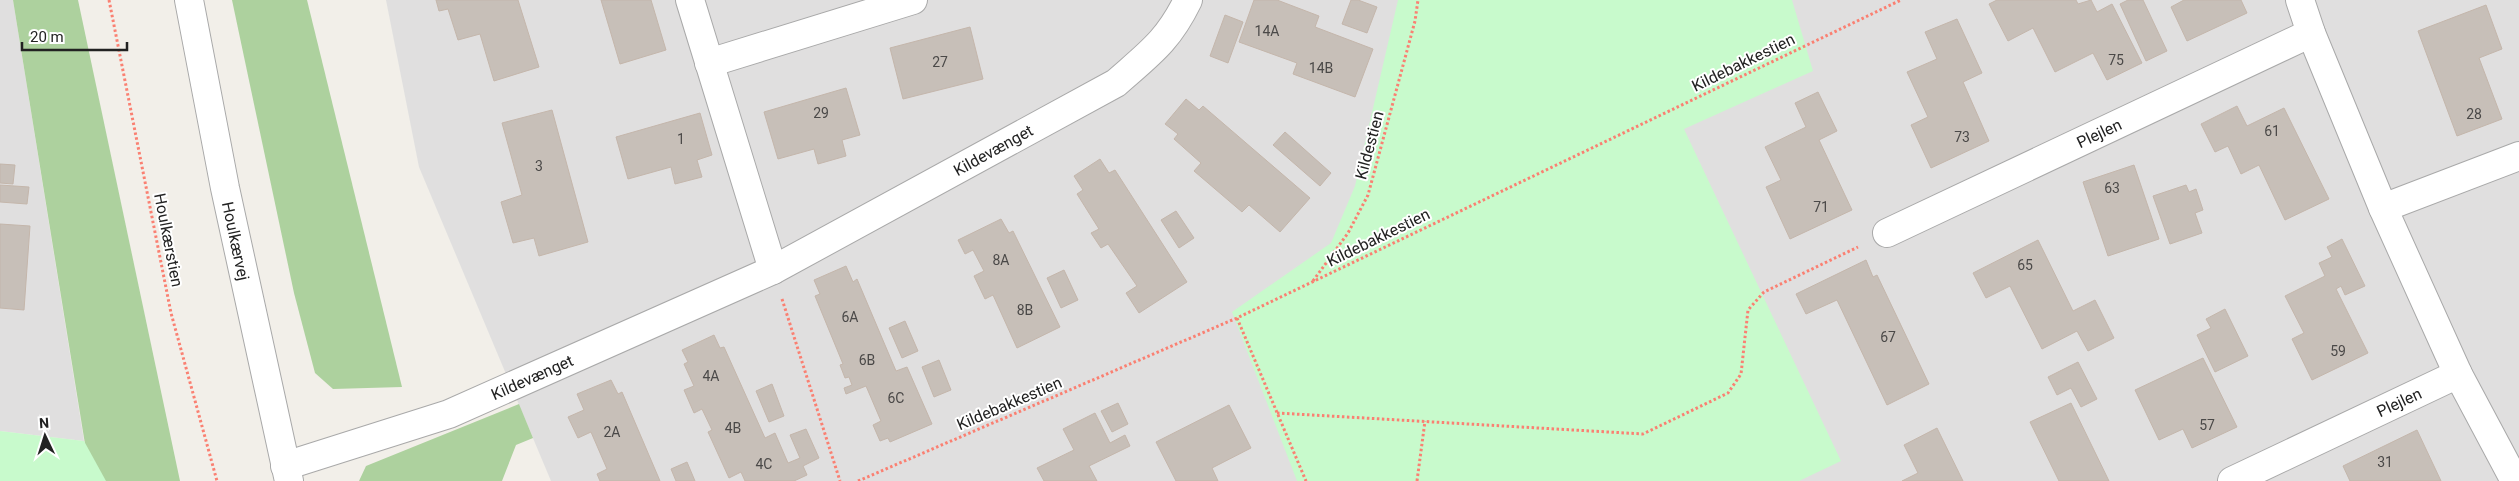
<svg xmlns="http://www.w3.org/2000/svg" width="2519" height="481" font-family="Roboto,sans-serif">
<rect width="100%" height="100%" fill="#f2efe9"/>
<g fill="#e0dfdf">
<polygon points="0,0 13,0 84,441 0,431"/>
<polygon points="386,0 2519,0 2519,481 551,481 419,167"/>
</g>
<g fill="#add19e">
<polygon points="13,0 78,0 180,481 91,481"/>
<polygon points="232,0 307,0 402,387 333,389 315,373 294,293"/>
<polygon points="519,404 533,438 516,445 502,481 359,481 366,466"/>
</g>
<g fill="#c8facc">
<polygon points="1398,0 1792,0 1813,71 1684,129 1841,461 1799,481 1297,481 1232,312 1331,243 1355,186"/>
<polygon points="0,431 84,441 106,481 0,481"/>
</g>
<g fill="#c7bfb8" stroke="#c4b6ab">
<polygon points="436,0 518,0 539,67 494,81 480,34 458,40 448,9 439,11"/>
<polygon points="601,0 651,0 666,50 620,64"/>
<polygon points="1254,0 1277,0 1319,16 1315,27 1373,49 1355,97 1293,74 1297,63 1239,42"/>
<polygon points="1351,0 1358,0 1377,7 1367,33 1342,24"/>
<polygon points="1997,0 2076,0 2078,4 2091,0 2097,12 2112,4 2142,63 2107,80 2093,53 2055,72 2033,28 2008,41 1989,4"/>
<polygon points="2128,0 2143,0 2167,51 2146,61 2120,4"/>
<polygon points="2184,0 2241,0 2247,13 2187,41 2171,7"/>
<polygon points="2486,5 2502,49 2479,58 2502,119 2457,136 2418,31"/>
<polygon points="1225,15 1243,22 1228,63 1210,56"/>
<polygon points="1957,19 1982,73 1963,82 1989,141 1931,168 1911,125 1928,117 1907,72 1937,59 1925,32"/>
<polygon points="970,27 983,79 903,99 890,48"/>
<polygon points="846,88 860,135 842,140 846,156 818,164 814,149 778,159 764,112"/>
<polygon points="1818,92 1837,131 1819,140 1852,210 1790,239 1766,187 1781,180 1765,147 1806,127 1795,103"/>
<polygon points="1186,99 1199,110 1203,106 1310,198 1280,232 1249,205 1242,212 1194,171 1201,163 1174,139 1178,134 1165,124"/>
<polygon points="2237,106 2247,126 2284,108 2329,199 2285,220 2259,165 2241,174 2228,146 2215,152 2201,124"/>
<polygon points="552,110 588,242 539,256 534,238 513,243 501,202 522,195 502,123"/>
<polygon points="700,113 712,155 697,160 702,177 675,184 671,167 628,179 616,137"/>
<polygon points="1285,132 1331,173 1320,186 1273,145"/>
<polygon points="1100,159 1109,173 1115,170 1187,282 1139,313 1126,293 1137,286 1108,244 1101,248 1091,233 1099,229 1077,194 1083,190 1074,176"/>
<polygon points="0,164 15,165 13,184 0,183"/>
<polygon points="2134,165 2159,239 2108,256 2083,182"/>
<polygon points="0,185 29,187 27,204 0,202"/>
<polygon points="2186,185 2189,192 2196,189 2203,210 2195,213 2202,233 2170,244 2153,196"/>
<polygon points="1176,211 1194,238 1179,248 1161,220"/>
<polygon points="1001,219 1009,233 1013,231 1060,327 1017,348 993,295 985,299 974,276 984,271 973,250 965,254 958,240"/>
<polygon points="0,224 30,226 24,310 0,308"/>
<polygon points="2342,239 2365,286 2345,295 2341,286 2336,289 2368,353 2312,380 2292,339 2304,333 2285,296 2325,276 2319,263 2332,257 2327,247"/>
<polygon points="2038,240 2073,311 2095,300 2114,338 2088,351 2077,331 2042,349 2010,286 1986,298 1973,273"/>
<polygon points="1866,260 1873,277 1877,275 1929,384 1887,405 1837,300 1806,314 1796,294"/>
<polygon points="846,266 853,282 857,279 896,371 907,367 932,424 890,442 888,438 880,441 873,425 881,421 866,386 846,394 844,388 852,385 849,377 845,378 840,365 843,364 815,296 820,294 814,280"/>
<polygon points="1064,270 1078,300 1061,308 1047,278"/>
<polygon points="2225,309 2248,356 2215,372 2197,335 2211,328 2206,319"/>
<polygon points="905,321 918,351 902,358 889,328"/>
<polygon points="714,335 720,348 724,347 765,438 775,433 788,463 800,458 790,435 806,429 819,458 803,466 807,475 794,481 745,481 741,472 729,478 708,432 712,430 702,409 694,413 684,390 694,386 684,364 688,362 682,350"/>
<polygon points="2203,358 2237,427 2192,448 2183,429 2159,440 2135,390"/>
<polygon points="939,360 951,390 934,397 922,367"/>
<polygon points="2078,362 2097,399 2081,407 2071,388 2057,395 2048,377"/>
<polygon points="611,380 618,394 622,392 660,481 600,481 597,474 607,469 591,432 578,438 568,417 584,410 577,394"/>
<polygon points="772,384 784,416 769,422 756,391"/>
<polygon points="1118,403 1128,424 1112,432 1101,411"/>
<polygon points="2071,403 2109,481 2059,481 2030,422"/>
<polygon points="1229,405 1251,448 1212,468 1218,481 1176,481 1156,442"/>
<polygon points="1095,413 1110,443 1125,435 1130,446 1089,466 1097,481 1044,481 1037,468 1074,450 1063,429"/>
<polygon points="1937,428 1963,481 1902,481 1918,473 1904,445"/>
<polygon points="2417,430 2441,481 2350,481 2343,466"/>
<polygon points="687,462 695,481 676,481 671,469"/>
</g>
<g fill="none" stroke-linecap="round" stroke-linejoin="round">
<g stroke="#a9a9a9" stroke-width="30">
<g id="minor">
<polyline points="690,0 773,270"/>
<polyline points="2300,0 2311,33 2383,208 2458,374 2515,481"/>
<polyline points="709,63 913,0"/>
<polyline points="2383,208 2519,156"/>
<polyline points="1887,233 2311,33"/>
<path d="M285,466L449,414L773,270L1116,83C1150,53 1168,41 1188,0"/>
<polyline points="2232,481 2458,374"/>
</g>
</g>
<g stroke="#a9a9a9" stroke-width="30">
<polyline id="tertiary" points="189,0 225,188 289,481"/>
</g>
<g stroke="#fa8072" stroke-width="3" stroke-dasharray="2.5 2.5" stroke-linecap="butt">
<polyline points="109,0 171,313 217,481"/>
<polyline points="1313,281 1348,233 1368,195 1415,21 1418,0"/>
<polyline points="782,299 840,481"/>
<polyline points="1237,318 1306,481"/>
<polyline points="1277,413 1643,434 1728,393 1741,374 1748,310 1764,292 1858,247"/>
<polyline points="858,481 1237,318 1901,0"/>
<polyline points="1417,481 1425,421"/>
</g>
<use href="#minor" stroke="#fff" stroke-width="28"/>
<use href="#tertiary" stroke="#fff" stroke-width="28"/>
</g>
<g text-anchor="middle" stroke-width="4" stroke-linejoin="round" paint-order="stroke">
<g font-size="14" fill="#4b4948">
<text x="1267" y="36">14A</text>
<text x="2116" y="65">75</text>
<text x="940" y="67">27</text>
<text x="1321" y="73">14B</text>
<text x="821" y="118">29</text>
<text x="2474" y="119">28</text>
<text x="2272" y="136">61</text>
<text x="1962" y="142">73</text>
<text x="681" y="144">1</text>
<text x="539" y="171">3</text>
<text x="2112" y="193">63</text>
<text x="1821" y="212">71</text>
<text x="1001" y="265">8A</text>
<text x="2025" y="270">65</text>
<text x="1025" y="315">8B</text>
<text x="850" y="322">6A</text>
<text x="1888" y="342">67</text>
<text x="2338" y="356">59</text>
<text x="867" y="365">6B</text>
<text x="711" y="381">4A</text>
<text x="896" y="403">6C</text>
<text x="2207" y="430">57</text>
<text x="733" y="433">4B</text>
<text x="612" y="437">2A</text>
<text x="2385" y="467">31</text>
<text x="764" y="469">4C</text>
</g>
<g font-size="16" fill="#222" stroke="#fff">
<text transform="translate(1743 62) rotate(-26)" y="6">Kildebakkestien</text>
<text transform="translate(2099 133) rotate(-25)" y="6">Plejlen</text>
<text transform="translate(1369 145) rotate(-75)" y="6">Kildestien</text>
<text transform="translate(993 150) rotate(-29)" y="6">Kildevænget</text>
<text transform="translate(1378 237) rotate(-26)" y="6">Kildebakkestien</text>
<text transform="translate(169 240) rotate(79)" y="6">Houlkærstien</text>
<text transform="translate(236 241) rotate(78)" y="6">Houlkærvej</text>
<text transform="translate(532 377) rotate(-24)" y="6">Kildevænget</text>
<text transform="translate(2399 402) rotate(-25)" y="6">Plejlen</text>
<text transform="translate(1009 403) rotate(-23)" y="6">Kildebakkestien</text>
</g>
</g>
<g transform="translate(45 436) rotate(356)" stroke="#ffffff" stroke-width="4" paint-order="stroke">
<path d="M0-4L9 19L0 12L-9 19Z" fill="#222222"/>
<text y="-8" font-size="14" font-weight="bold" text-anchor="middle" fill="#222222">N</text>
</g>
<path d="M22 42v8h105v-8" fill="none" stroke="#222222" stroke-width="2.5"/>
<text x="30" y="42" font-size="15" fill="#222222" stroke="#ffffff" stroke-width="4" paint-order="stroke">20 m</text>
</svg>
